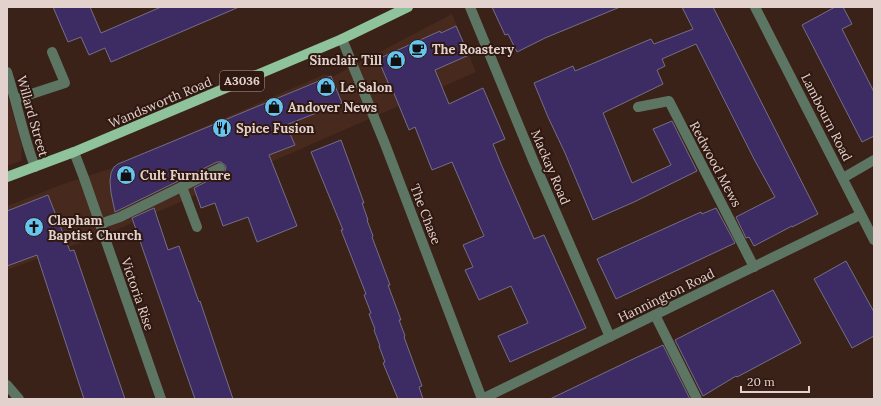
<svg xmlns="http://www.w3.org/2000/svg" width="881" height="406" font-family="Lora,serif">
<rect width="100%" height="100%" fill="#3a2219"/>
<g fill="#48291e">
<polygon points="452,14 476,72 123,227 7,270 7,206 63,184 116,167 124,162 325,74 332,77"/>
<polygon points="7,93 22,146 21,161 7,166"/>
</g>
<g fill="#3d2c63" stroke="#746e88">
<polygon points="53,7 90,7 101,33 161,7 239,7 111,62 105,48 89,55 81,37 68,42"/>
<polygon points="492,7 620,7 545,38 517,52 508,34 505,35"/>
<polygon points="682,7 713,7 818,214 792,227 792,226 754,246 749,237 746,238 736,217 775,197 754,159 696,44 662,59 665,66 657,70 663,84 603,113 632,183 671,165 653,129 672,121 697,171 634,202 593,220 565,153 548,117 534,83 573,66 575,71 651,39 654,44 693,29"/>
<polygon points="835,7 843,7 852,24 842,29 874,92 874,136 862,142 802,25"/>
<polygon points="456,26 469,55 435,70 449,104 483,88 505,139 493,144 501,164 534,239 544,235 586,328 510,362 498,336 528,323 511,286 479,300 465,270 473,267 463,245 484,236 452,162 432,170 415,127 409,130 391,86 390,87 378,59 440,31 441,33"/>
<polygon points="331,76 342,103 286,125 295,145 269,155 297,226 257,242 248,217 223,226 215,203 201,208 194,188 225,172 226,166 221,162 217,162 115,212 111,193 110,181 111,173 114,167 118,164"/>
<polygon points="341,140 364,203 362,203 368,220 367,220 373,236 372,237 390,285 388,285 401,320 399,320 405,336 404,337 422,386 419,387 423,399 398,399 383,363 385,362 379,346 380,346 374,330 375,329 369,314 371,313 364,295 366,294 341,230 343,230 311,152"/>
<polygon points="48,195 70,251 74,250 125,399 84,399 37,255 7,266 7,211"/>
<polygon points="154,208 168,250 179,246 199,302 200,301 233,399 195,399 132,218"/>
<polygon points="716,208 735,243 616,299 597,259 701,212 702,214"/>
<polygon points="846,261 874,312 874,336 852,348 814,279"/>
<polygon points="773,290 801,343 737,377 736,376 703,396 675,340"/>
<polygon points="663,345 690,399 550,399 631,360"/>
</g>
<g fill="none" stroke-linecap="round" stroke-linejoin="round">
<g stroke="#5d7663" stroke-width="10">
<polyline points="470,7 533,160 610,337"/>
<polyline points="755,7 874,240"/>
<polyline points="342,39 385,144 482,399"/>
<path d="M7,72C17,103 23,136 35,167"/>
<polyline points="16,99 65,83 52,52"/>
<polyline points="638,107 669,101 754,267"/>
<polyline points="74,152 84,178 161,399"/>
<polyline points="843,178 874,160"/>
<polyline points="182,187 197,227"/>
<polyline points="100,224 120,217 220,168"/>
<polyline points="655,315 697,399"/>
<polyline points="7,385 19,399"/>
<polyline points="482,399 860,215"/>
</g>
<polyline stroke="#8fc39c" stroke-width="10" points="7,177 74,152 342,39 408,7"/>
</g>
<defs>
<g id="cafe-disc" transform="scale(1)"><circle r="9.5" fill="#67c4ef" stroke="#2f1810"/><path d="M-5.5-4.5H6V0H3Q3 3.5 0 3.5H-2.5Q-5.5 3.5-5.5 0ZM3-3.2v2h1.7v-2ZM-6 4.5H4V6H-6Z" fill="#111"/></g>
<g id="shop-disc" transform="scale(1)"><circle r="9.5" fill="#67c4ef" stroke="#2f1810"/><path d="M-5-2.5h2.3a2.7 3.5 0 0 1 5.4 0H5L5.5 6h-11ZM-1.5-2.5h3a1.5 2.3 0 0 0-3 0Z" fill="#111"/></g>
<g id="restaurant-disc" transform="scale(1)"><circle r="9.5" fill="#67c4ef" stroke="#2f1810"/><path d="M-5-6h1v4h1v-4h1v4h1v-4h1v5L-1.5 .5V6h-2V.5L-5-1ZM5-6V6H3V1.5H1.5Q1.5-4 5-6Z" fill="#111"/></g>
<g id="church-disc" transform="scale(1)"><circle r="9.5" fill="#67c4ef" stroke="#2f1810"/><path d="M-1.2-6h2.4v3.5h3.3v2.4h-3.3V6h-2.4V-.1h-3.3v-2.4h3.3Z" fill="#111"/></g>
</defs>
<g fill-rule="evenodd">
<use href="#cafe-disc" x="418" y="49"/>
<use href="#shop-disc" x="396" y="60"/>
<use href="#shop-disc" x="326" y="87"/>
<use href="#shop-disc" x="274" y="107"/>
<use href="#restaurant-disc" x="222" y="128"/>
<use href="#shop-disc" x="126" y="175"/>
<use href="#church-disc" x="34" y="227"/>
</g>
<g text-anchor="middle" stroke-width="4" stroke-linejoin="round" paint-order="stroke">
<rect fill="#2f1810" stroke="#ac9a94" stroke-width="1" x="220" y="71" width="44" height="20" rx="3"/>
<g font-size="12" font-weight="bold" fill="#e2d1cc">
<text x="242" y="85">A3036</text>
</g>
<g font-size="13" font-weight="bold" fill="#e2d1cc" stroke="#2f1810" text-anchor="start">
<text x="432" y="54">The Roastery</text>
<text x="382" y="65" text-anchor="end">Sinclair Till</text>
<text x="340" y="92">Le Salon</text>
<text x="288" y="112">Andover News</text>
<text x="236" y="133">Spice Fusion</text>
<text x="140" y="180">Cult Furniture</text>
<text x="48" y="225">Clapham<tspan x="48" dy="15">Baptist Church</tspan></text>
</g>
<g font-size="13" fill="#e2d1cc" stroke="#2f1810">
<text transform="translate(160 102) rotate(-23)" y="5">Wandsworth Road</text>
<text transform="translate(33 116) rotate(74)" y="5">Willard Street</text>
<text transform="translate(827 117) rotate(63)" y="5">Lambourn Road</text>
<text transform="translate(716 164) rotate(62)" y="5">Redwood Mews</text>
<text transform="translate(551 167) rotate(67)" y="5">Mackay Road</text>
<text transform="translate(426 214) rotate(69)" y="5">The Chase</text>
<text transform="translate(138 294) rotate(71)" y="5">Victoria Rise</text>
<text transform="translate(666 295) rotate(-26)" y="5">Hannington Road</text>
</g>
</g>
<rect width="881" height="406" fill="none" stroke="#e2d1cc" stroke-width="16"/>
<path d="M741 386v6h68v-6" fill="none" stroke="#e2d1cc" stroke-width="2"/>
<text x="747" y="386" font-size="12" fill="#e2d1cc" stroke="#2f1810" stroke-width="3" paint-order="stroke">20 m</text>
</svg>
